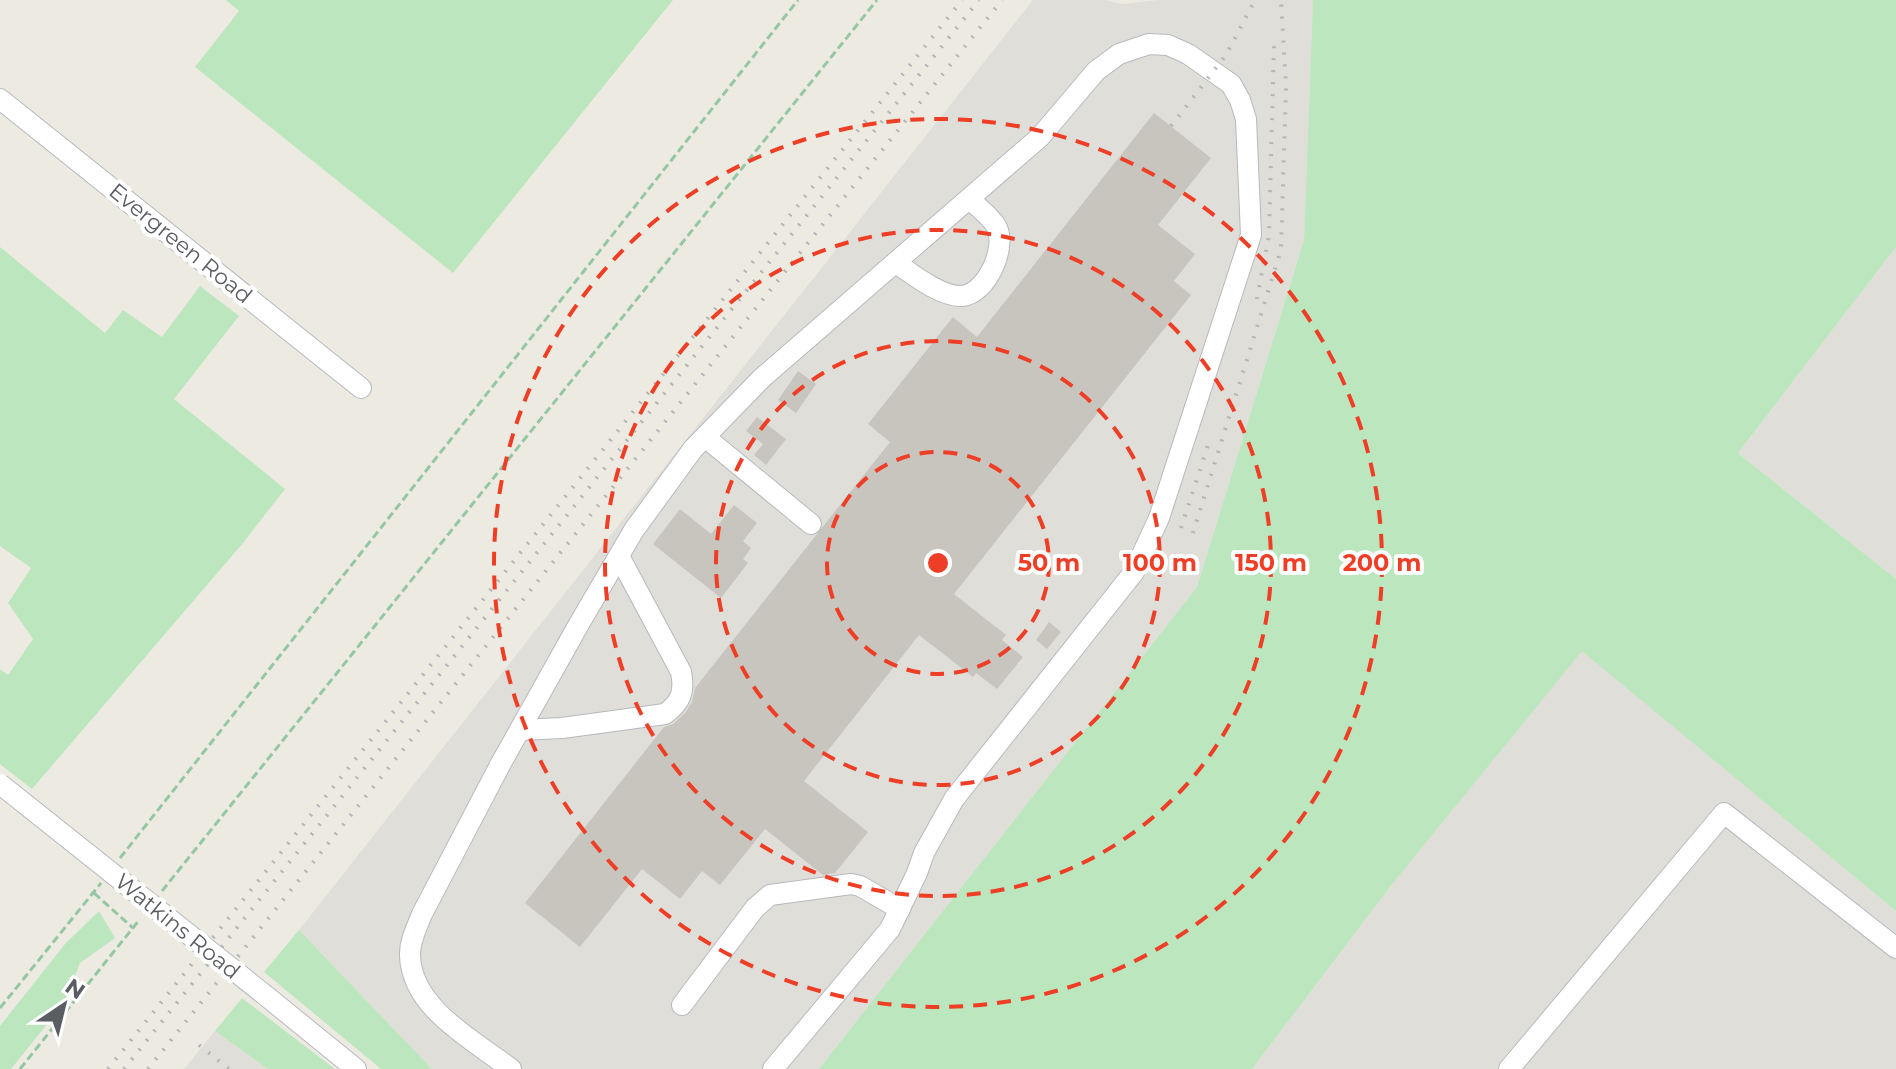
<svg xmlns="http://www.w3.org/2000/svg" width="1896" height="1069" font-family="Montserrat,sans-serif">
<rect width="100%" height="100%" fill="#edebe1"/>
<g fill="#e0ded9">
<polygon points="1033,0 1106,0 1122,4 1158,0 1313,0 1304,240 1197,587 819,1069 432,1069 299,930"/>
<polygon points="1896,247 1896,579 1738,453"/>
<polygon points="1582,650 1896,911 1896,1069 1252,1069 1393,883"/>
<polygon points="215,1031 268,1069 184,1069"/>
</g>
<g fill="#bce6be">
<polygon points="226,0 673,0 453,273 195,67 239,11"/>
<polygon points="1313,0 1896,0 1896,247 1738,453 1896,579 1896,911 1582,651 1393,883 1252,1069 819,1069 1197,587 1304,240"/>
<polygon points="0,247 105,333 123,310 162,337 200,286 239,316 174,399 285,489 243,543 32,789 0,764 0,669 8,675 33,639 8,603 31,568 0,546"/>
<polygon points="99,911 115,938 80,963 65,1002 11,1069 0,1069 0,1026 65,944"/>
<polygon points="299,930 432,1069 381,1069 264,972"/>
<polygon points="242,998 335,1069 268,1069 215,1031"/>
</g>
<g fill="#c8c5be">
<polygon points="1154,113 1211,158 1158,225 1195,254 1174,281 1191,295 954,594 1006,635 1002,640 1023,657 997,689 976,673 973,677 919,635 804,781 868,832 835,873 823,875 765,829 720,885 702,871 680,899 642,869 580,947 525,903 664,727 673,724 685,713 692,702 695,688 890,442 868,424 953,317 977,337"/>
<polygon points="798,371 816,384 796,413 778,400"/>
<polygon points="757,417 786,439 766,465 754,455 763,444 746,431"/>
<polygon points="734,505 757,523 743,541 751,548 743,559 748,563 721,598 653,544 680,509 711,534"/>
<polygon points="1049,622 1061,632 1047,649 1036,640"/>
</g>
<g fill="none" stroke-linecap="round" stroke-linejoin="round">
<g stroke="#b7b9be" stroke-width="22">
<g id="minor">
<polyline points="0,99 361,388"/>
<path d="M896,263C912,274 941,297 962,296C987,294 1008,246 996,226C990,216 978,207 969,199"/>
<polyline points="705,437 811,524"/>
<path d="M520,730L562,728L665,714C681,702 685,692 681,672L619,556"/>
<polyline points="265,995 356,1069"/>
<polyline points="682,1005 755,908 770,895 851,884 860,886 900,909"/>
<path d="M511,1069C475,1041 412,1009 410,956C409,942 417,927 422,914L500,765L579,624L634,530L693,449L762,378L1040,137L1096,71L1119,54L1149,44L1168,45L1188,54L1231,84L1240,100L1246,119L1251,235L1159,518L1134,572L954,799L924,853L917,873L890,929L773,1069"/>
<polyline points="1509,1069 1724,813 1896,948"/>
</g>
</g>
<g stroke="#95c7a5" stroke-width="3" stroke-dasharray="8 4" stroke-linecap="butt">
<polyline points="120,858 798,0"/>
<polyline points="162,891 877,0"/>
<polyline points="94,893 133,928"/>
<polyline points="0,1008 101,883"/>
<polyline points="20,1069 140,919"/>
</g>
<use href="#minor" stroke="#fff" stroke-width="20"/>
<g stroke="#b4b5b5" stroke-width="4" stroke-dasharray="2 10" stroke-linecap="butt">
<polyline points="1171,126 1226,55 1255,0"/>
<polyline points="1257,299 1269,235 1274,44"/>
<polyline points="1181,528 1210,439"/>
<polyline points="1193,533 1281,250 1286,86 1281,0"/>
<polyline points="199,1045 229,1069"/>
<polyline points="108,1069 962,0"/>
<polyline points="124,1069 979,0"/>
<polyline points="148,1069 1002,0"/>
</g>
<g stroke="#b7b9be" stroke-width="22" stroke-linecap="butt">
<polyline id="minor-bridge" points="0,784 265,995"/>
</g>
<use href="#minor-bridge" stroke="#fff" stroke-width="20"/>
</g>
<g fill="none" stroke="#ee3e26" stroke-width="4" stroke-dasharray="14 10">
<circle cx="938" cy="563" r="111"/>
<circle cx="938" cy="563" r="222"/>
<circle cx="938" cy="563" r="333"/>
<circle cx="938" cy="563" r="444"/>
</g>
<g text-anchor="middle" stroke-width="8" stroke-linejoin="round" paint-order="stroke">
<g font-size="22" fill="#5a5d62" stroke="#fff">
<text transform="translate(181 243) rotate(39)" y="8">Evergreen Road</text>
<text transform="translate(178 926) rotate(39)" y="8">Watkins Road</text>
</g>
</g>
<circle cx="938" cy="563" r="12" fill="#ee3e26" stroke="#fff" stroke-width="4"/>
<g font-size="24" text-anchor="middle" font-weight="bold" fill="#ee3e26" stroke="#fff" stroke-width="8" stroke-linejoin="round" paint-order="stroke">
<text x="1049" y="571">50 m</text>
<text x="1160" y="571">100 m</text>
<text x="1271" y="571">150 m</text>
<text x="1382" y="571">200 m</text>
</g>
<g transform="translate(64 1005) rotate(35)" stroke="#ffffff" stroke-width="6" paint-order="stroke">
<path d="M0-6L14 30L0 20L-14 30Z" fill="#5a5d62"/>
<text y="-12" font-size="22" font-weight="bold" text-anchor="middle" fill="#5a5d62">N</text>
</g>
</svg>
